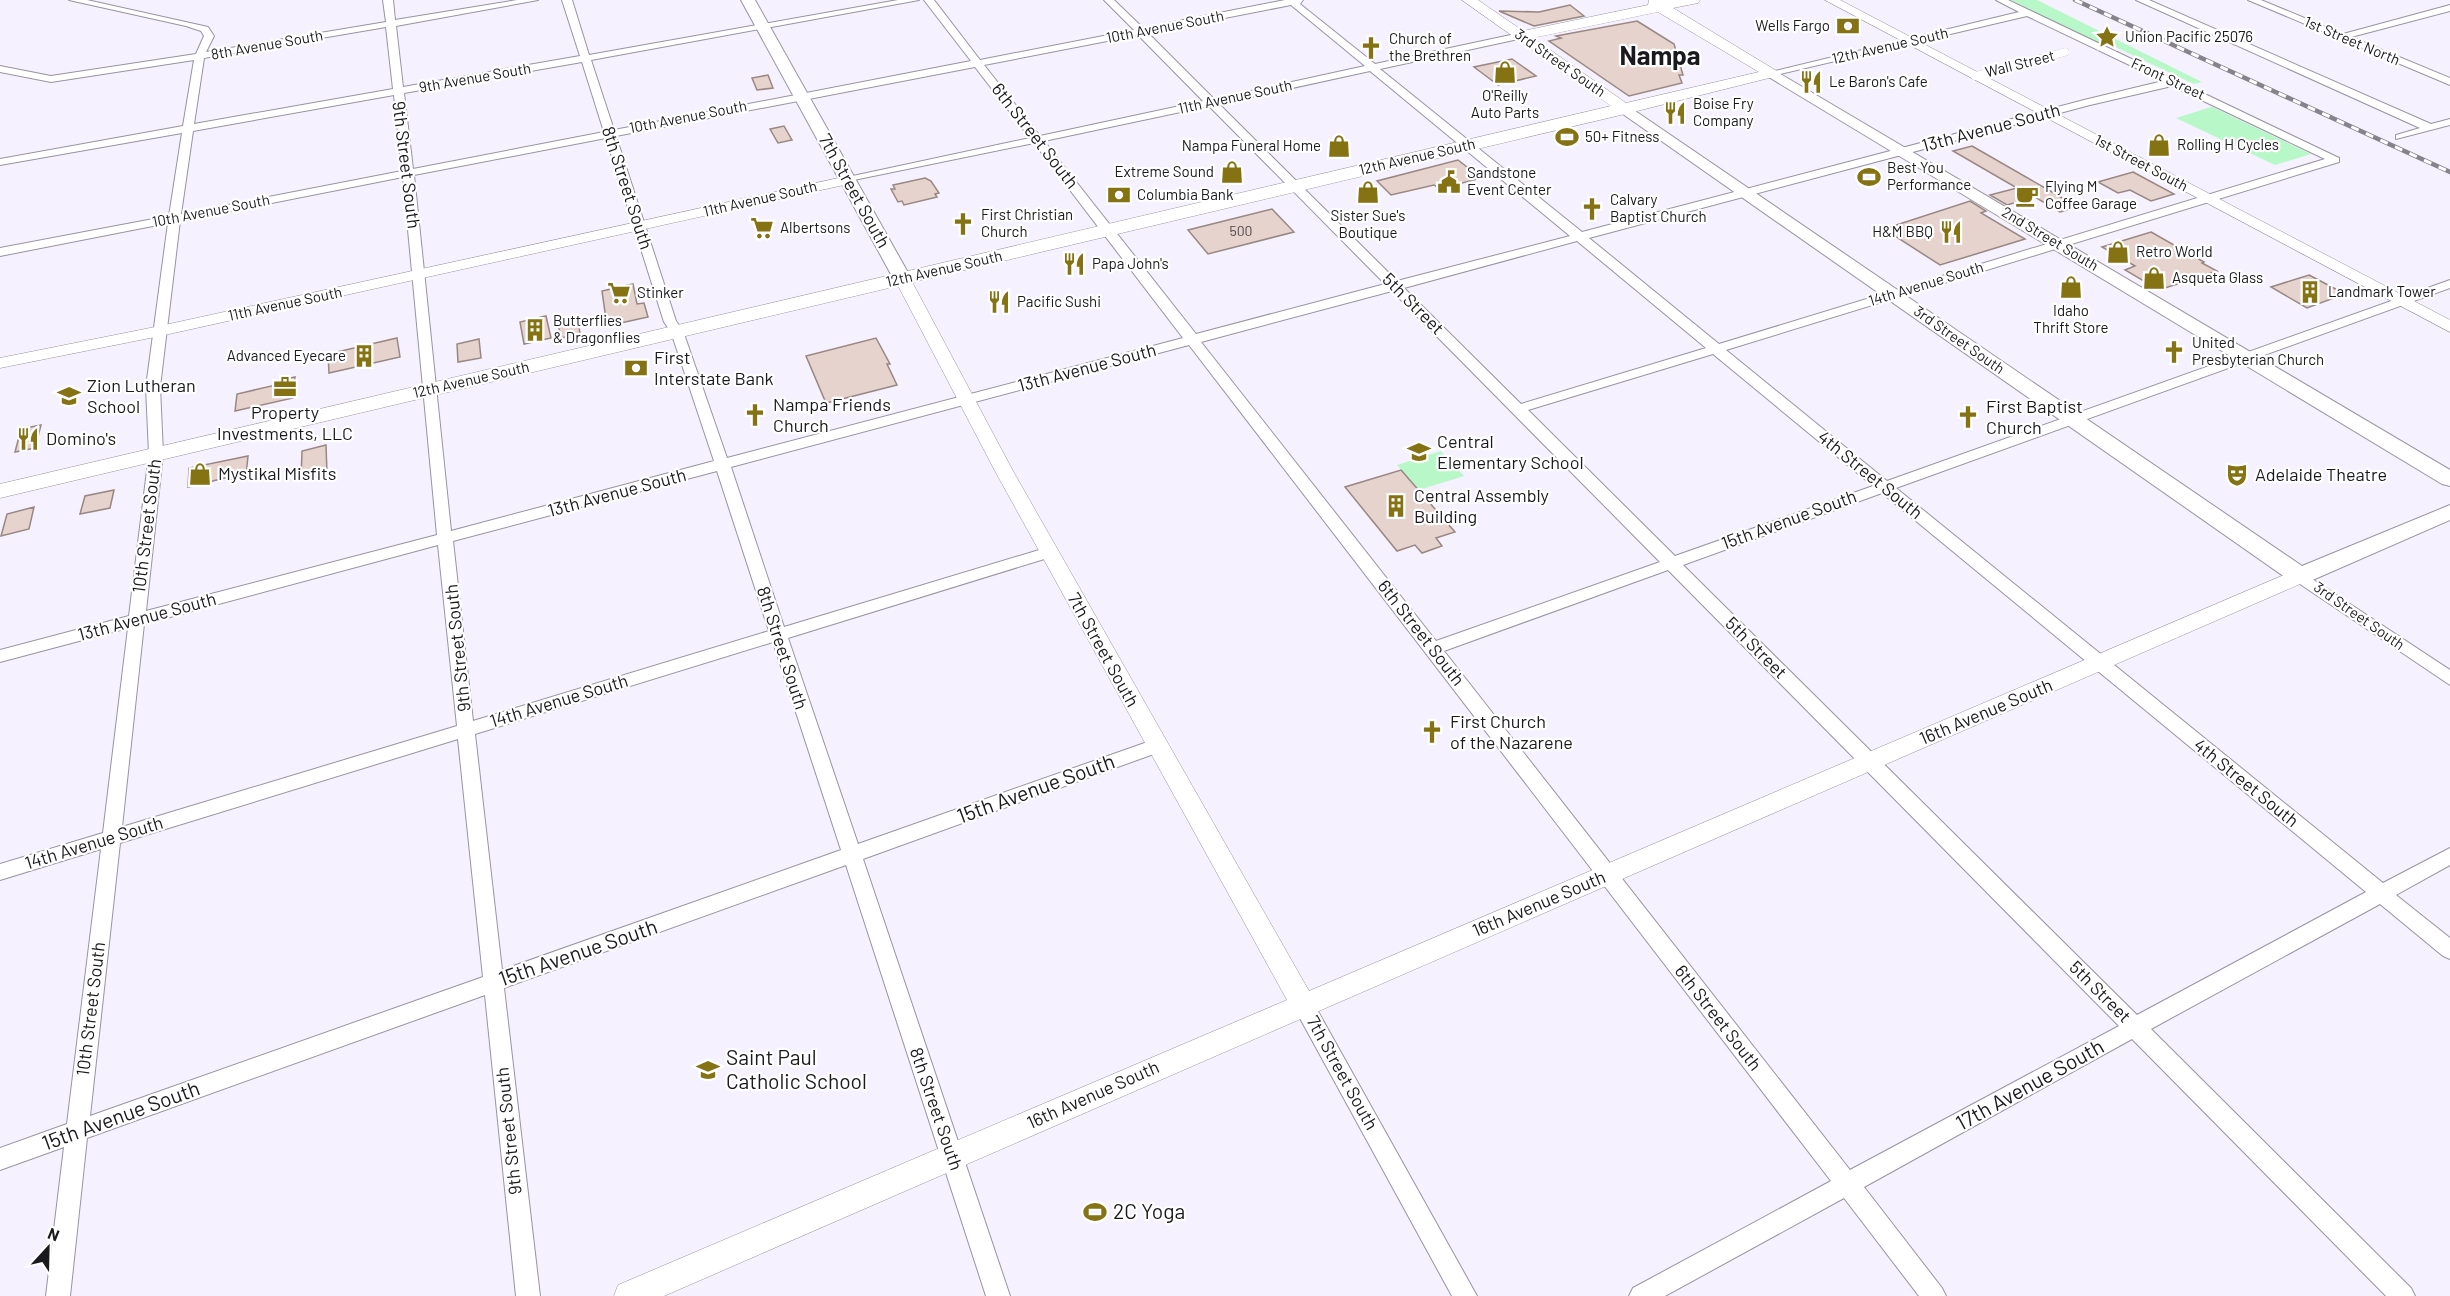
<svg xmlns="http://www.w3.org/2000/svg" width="2450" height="1296" font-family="Barlow,sans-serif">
<rect width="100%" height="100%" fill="#f5f1fe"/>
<g fill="#b8f8c8">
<polygon points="2011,0 2037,0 2202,82 2194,84 2109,44 2102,45"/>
<polygon points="2211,107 2212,107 2311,154 2275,165 2176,118"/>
<polygon points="1441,451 1464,476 1419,490 1397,465"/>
</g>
<g fill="#e6d3cd" stroke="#988782" stroke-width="1.5">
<polygon points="1570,5 1584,16 1534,26 1499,11 1539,12"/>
<polygon points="1637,21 1674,44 1683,75 1679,75 1682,83 1629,96 1549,41 1561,38 1556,36"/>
<polygon points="1512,59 1536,76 1498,85 1474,67"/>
<polygon points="768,75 773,88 757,90 752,78"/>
<polygon points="784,126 792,140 778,143 770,129"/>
<polygon points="1972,146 2052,192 2078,207 2060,212 2035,197 2007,205 1990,195 2017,188 1953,151"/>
<polygon points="1458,160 1481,178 1440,189 1434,185 1391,195 1377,181"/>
<polygon points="2133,172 2174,194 2151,201 2130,190 2118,193 2098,182"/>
<polygon points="925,178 931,181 939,193 935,194 937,197 904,205 902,201 898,202 891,189 895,189 893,185"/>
<polygon points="1970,201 1986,211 1981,213 2025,239 1940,265 1884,229"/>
<polygon points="1272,209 1294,232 1208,254 1188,230"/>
<polygon points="2151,232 2204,262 2202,263 2217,271 2159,290 2125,270 2135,266 2102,247"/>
<polygon points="2309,275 2328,285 2345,294 2307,308 2271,287"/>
<polygon points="633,284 637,304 644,303 648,317 607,326 602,291"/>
<polygon points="546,316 551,338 524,344 520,322"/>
<polygon points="578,320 580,334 561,338 558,324"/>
<polygon points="397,338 400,357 329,373 328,354"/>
<polygon points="876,338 890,364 887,364 897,385 826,403 806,356"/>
<polygon points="479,339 481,358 458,362 457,344"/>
<polygon points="295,377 293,398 235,411 237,394 276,385 276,381"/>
<polygon points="41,425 35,448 15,452 21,429"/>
<polygon points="326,445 327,474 301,480 302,451"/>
<polygon points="248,456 246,476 229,480 229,477 188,487 189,468"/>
<polygon points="1401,470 1455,532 1436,538 1442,546 1422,553 1415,545 1397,551 1345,487"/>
<polygon points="114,490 110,508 80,514 85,496"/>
<polygon points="34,507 29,529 1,536 7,514"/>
</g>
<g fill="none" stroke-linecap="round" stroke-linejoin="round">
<g stroke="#9893a2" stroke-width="8">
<polyline id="pedestrian" points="1975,76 2065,52"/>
</g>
<g stroke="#9893a2" stroke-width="2">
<g id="minor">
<path d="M69,0H87L208,27L214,36L206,52L386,22L383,0H393L395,20L517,0H538L396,26L403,87L580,56L562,0H572L589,55L898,0H919L591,60L614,130L971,61L924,0H934L980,60L1134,30L1104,0H1114L1143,28L1285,0H1303L1300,4L1375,64L1520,33L1523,34V38L1380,69L1582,232L2084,100L2163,81L2027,16L1772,76L1767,73L2019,12L1996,0H2008L2339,158V162L1726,350L1887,481L2450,280V288L1896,488L2383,883L2450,848V865L2396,895L2450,938V959L2443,956L2380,904L2151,1029L2411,1288L2415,1296H2386L2132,1039L1864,1187L1942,1288L1946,1296H1919L1844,1198L1665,1296H1629L1633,1288L1831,1181L1189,345L731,467L784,627L1049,547L1057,552L1054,556L788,638L858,844L1156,739L1162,741L1165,746L1162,751L863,859L1010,1296H986L846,865L504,988L540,1296H516L485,995L87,1138L70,1296H46L64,1147L0,1170V1148L67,1124L101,849L0,880V864L103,833L128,628L0,662V650L129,616L149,454L146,387L168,223L0,256V248L169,216L182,133L0,165V159L183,126L194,60L51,82L0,72V66L51,76L196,54L204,36L201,31L186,26ZM1291,5L1365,66L1214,99L1148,33ZM386,27L393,89L194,124L204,58ZM1138,35L1203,101L1040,136L984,65ZM582,62L604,132L413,169L404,93ZM975,67L1030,138L848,177L842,180L844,182L1034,143L1183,338L727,458L683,331L676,321L616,136ZM1370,71L1570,236L1397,281L1219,104ZM2172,86L2325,159L1719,344L1589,238L2090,105ZM394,95L402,171L181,214L193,131ZM1209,106L1385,284L1196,334L1044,141ZM606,138L664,322L671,332L714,461L451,531L414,175ZM403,177L437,535L146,611L163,454L160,387L180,221ZM1577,241L1706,348L1521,404L1404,288ZM1392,291L1660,562L1436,641L1201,342ZM1713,354L1873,486L1675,556L1528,410ZM717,471L769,631L473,721L453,541ZM1882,493L2366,892L2137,1015L1683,565ZM438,545L457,726L122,827L144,624ZM1668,570L2119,1026L1850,1170L1444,651ZM773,642L841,850L502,970L475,734ZM458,739L483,977L90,1116L120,843Z"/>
<polygon points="2136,0 2149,0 2431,124 2450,119 2450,125 2396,139 2396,135 2420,128"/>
<polygon points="2248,0 2261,0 2343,34 2450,5 2450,11 2351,37 2450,78 2450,85"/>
<polygon points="2300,571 2450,670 2450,685 2294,580 2292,576"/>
<polygon points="1303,995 1310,997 1477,1296 1452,1296 1296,1011 1293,1004 1296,997"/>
</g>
</g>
<g stroke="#9893a2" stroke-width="1">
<g id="tertiary">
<polygon points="1825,0 1840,0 2450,320 2450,332"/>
<polygon points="848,176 853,177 853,183 160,336 0,368 0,358 160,326"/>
<polygon points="902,273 910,278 1013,471 1309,991 2293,571 2307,571 2310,576 2307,581 664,1296 614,1296 618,1285 1287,1000 995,471 894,278"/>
</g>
</g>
<g stroke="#9893a2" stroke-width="2">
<g id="secondary">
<polygon points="741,0 755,0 911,278 908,282 896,282 893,278"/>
<polygon points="1772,69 2450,470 2450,486 2442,484 1767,76 1765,73"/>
<polygon points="1625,104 2302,566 2450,505 2450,520 2308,582 2300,584 2292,582 1620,112 1617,109"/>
</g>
</g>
<g stroke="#9893a2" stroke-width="1">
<path id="primary" d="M1462,0H1478L1523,31L1648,5L1649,0H1700L1698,3L1673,8L1780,73L1777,76L1625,114L0,498V484L1611,106ZM1658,12L1759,72L1626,103L1533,38Z"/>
</g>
<use href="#pedestrian" stroke="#fff" stroke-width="8"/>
<use href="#minor" fill="#fff" fill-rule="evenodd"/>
<use href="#tertiary" fill="#fff" fill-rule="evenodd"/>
<use href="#secondary" fill="#fff" fill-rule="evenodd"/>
<use href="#primary" fill="#fff" fill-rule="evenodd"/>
<g stroke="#86838c" stroke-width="4.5">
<polyline id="rail" points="2075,0 2450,172"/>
</g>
<use href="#rail" stroke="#fff" stroke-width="3" stroke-dasharray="8" stroke-linecap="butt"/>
</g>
<defs>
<g id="bank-bare" transform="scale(1.8)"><path d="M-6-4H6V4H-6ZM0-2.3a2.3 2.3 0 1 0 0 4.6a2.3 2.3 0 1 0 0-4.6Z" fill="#847213" stroke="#fff" stroke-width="2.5" paint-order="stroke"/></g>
<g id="sight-bare" transform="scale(1.8)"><path d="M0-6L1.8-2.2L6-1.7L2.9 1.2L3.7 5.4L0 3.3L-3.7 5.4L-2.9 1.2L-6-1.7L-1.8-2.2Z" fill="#847213" stroke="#fff" stroke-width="2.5" paint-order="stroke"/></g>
<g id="church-bare" transform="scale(1.8)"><path d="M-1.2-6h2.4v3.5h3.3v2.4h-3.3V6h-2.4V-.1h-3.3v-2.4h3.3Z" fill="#847213" stroke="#fff" stroke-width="2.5" paint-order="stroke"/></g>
<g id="shop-bare" transform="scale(1.8)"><path d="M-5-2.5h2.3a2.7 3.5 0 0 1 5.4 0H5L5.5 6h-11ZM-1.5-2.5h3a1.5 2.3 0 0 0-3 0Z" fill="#847213" stroke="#fff" stroke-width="2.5" paint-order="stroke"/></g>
<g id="restaurant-bare" transform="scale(1.8)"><path d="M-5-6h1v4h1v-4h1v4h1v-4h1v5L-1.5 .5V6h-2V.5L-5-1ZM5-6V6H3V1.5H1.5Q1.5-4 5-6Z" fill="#847213" stroke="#fff" stroke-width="2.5" paint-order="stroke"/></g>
<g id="stadium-bare" transform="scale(1.8)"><path d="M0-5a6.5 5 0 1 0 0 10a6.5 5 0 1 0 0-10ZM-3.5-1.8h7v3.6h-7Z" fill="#847213" stroke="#fff" stroke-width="2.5" paint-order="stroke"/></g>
<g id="civic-bare" transform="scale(1.8)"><path d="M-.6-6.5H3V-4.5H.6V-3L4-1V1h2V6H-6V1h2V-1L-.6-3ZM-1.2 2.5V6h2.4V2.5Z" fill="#847213" stroke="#fff" stroke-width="2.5" paint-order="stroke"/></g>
<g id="cafe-bare" transform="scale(1.8)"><path d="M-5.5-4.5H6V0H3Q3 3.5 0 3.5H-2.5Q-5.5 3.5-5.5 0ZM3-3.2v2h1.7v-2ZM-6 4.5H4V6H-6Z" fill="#847213" stroke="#fff" stroke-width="2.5" paint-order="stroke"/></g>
<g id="supermarket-bare" transform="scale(1.8)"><path d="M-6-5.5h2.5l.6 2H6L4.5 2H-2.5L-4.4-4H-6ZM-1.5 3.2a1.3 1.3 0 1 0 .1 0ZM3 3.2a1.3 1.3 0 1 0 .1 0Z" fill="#847213" stroke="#fff" stroke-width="2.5" paint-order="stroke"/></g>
<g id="building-bare" transform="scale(1.8)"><path d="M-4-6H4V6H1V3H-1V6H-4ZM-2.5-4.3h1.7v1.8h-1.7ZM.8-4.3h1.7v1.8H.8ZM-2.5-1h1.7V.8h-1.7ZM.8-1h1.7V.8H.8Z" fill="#847213" stroke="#fff" stroke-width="2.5" paint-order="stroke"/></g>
<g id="office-bare" transform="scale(1.8)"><path d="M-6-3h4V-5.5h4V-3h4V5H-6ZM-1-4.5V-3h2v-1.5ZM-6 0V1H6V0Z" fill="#847213" stroke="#fff" stroke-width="2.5" paint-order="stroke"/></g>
<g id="school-bare" transform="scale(1.8)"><path d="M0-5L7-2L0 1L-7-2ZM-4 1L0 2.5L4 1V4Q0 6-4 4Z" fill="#847213" stroke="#fff" stroke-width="2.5" paint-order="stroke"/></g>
<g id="theatre-bare" transform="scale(1.8)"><path d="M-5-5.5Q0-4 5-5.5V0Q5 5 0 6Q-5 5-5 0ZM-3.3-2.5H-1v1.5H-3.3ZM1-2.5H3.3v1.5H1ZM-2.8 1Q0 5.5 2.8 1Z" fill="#847213" stroke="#fff" stroke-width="2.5" paint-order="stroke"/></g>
</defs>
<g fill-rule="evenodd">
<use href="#bank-bare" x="1848" y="26"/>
<use href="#sight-bare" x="2107" y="37"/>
<use href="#church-bare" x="1371" y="48"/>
<use href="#shop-bare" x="1505" y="72"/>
<use href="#restaurant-bare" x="1811" y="82"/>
<use href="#restaurant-bare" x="1675" y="113"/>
<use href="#stadium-bare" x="1567" y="137"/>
<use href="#shop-bare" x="2159" y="145"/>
<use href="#shop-bare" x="1339" y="146"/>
<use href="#shop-bare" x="1232" y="172"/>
<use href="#stadium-bare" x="1869" y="177"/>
<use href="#civic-bare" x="1449" y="182"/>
<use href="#shop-bare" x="1368" y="192"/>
<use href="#bank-bare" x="1119" y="195"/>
<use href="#cafe-bare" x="2027" y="196"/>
<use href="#church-bare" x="1592" y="209"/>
<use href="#church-bare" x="963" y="224"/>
<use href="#supermarket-bare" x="762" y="228"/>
<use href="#restaurant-bare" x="1951" y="232"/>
<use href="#shop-bare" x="2118" y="252"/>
<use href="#restaurant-bare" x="1074" y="264"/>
<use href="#shop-bare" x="2154" y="278"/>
<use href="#shop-bare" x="2071" y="287"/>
<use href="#building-bare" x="2310" y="292"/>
<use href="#supermarket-bare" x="619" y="293"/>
<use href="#restaurant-bare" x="999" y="302"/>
<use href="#building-bare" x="535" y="330"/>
<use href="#church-bare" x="2174" y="352"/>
<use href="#building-bare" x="364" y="356"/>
<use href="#bank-bare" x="636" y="368"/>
<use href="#office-bare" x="285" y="387"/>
<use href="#school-bare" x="69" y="396"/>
<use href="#church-bare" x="755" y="415"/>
<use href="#church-bare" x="1968" y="417"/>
<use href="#restaurant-bare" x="28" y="439"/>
<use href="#school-bare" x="1419" y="452"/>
<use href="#shop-bare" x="200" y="474"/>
<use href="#theatre-bare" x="2237" y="475"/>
<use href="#building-bare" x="1396" y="506"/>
<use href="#church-bare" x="1432" y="732"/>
<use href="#school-bare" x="708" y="1070"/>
<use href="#stadium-bare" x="1095" y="1212"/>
</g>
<g text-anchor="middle" stroke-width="4.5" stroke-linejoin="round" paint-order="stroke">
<g font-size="14" fill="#4d484a">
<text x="1241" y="236">500</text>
</g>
<g font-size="15" fill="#1a191e" stroke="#fff" text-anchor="start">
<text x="1830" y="31" text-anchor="end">Wells Fargo</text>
<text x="2125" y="42">Union Pacific 25076</text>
<text x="1389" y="44">Church of<tspan x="1389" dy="17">the Brethren</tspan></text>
<text x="1829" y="87">Le Baron's Cafe</text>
<text x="1505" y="101" text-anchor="middle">O'Reilly<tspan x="1505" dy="17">Auto Parts</tspan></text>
<text x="1693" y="109">Boise Fry<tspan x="1693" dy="17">Company</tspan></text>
<text x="1585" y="142">50+ Fitness</text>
<text x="2177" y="150">Rolling H Cycles</text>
<text x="1321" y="151" text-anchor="end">Nampa Funeral Home</text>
<text x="1887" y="173">Best You<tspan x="1887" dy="17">Performance</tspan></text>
<text x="1214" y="177" text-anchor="end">Extreme Sound</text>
<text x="1467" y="178">Sandstone<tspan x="1467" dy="17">Event Center</tspan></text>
<text x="2045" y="192">Flying M<tspan x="2045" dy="17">Coffee Garage</tspan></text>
<text x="1137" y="200">Columbia Bank</text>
<text x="1610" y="205">Calvary<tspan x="1610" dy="17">Baptist Church</tspan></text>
<text x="981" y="220">First Christian<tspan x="981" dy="17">Church</tspan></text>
<text x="1368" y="221" text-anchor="middle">Sister Sue's<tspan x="1368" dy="17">Boutique</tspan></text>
<text x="780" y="233">Albertsons</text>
<text x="1933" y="237" text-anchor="end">H&amp;M BBQ</text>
<text x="2136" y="257">Retro World</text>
<text x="1092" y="269">Papa John's</text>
<text x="2172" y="283">Asqueta Glass</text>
<text x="2328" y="297">Landmark Tower</text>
<text x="637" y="298">Stinker</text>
<text x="1017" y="307">Pacific Sushi</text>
<text x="2071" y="316" text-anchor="middle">Idaho<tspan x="2071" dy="17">Thrift Store</tspan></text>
<text x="553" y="326">Butterflies<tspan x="553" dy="17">&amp; Dragonflies</tspan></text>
<text x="2192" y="348">United<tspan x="2192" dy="17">Presbyterian Church</tspan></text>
<text x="346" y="361" text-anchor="end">Advanced Eyecare</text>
</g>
<g font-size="15" fill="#1a191e" stroke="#fff">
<text transform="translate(1165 27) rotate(-11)" y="5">10th Avenue South</text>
<text transform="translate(2352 41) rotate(23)" y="5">1st Street North</text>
<text transform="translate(267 45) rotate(-10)" y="5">8th Avenue South</text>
<text transform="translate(1890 46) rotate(-13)" y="5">12th Avenue South</text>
<text transform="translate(1560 63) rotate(35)" y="5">3rd Street South</text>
<text transform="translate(2020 64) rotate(-14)" y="5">Wall Street</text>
<text transform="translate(475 78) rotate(-10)" y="5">9th Avenue South</text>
<text transform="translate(2168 79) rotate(25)" y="5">Front Street</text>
<text transform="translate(1235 97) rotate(-12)" y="5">11th Avenue South</text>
<text transform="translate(688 117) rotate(-11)" y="5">10th Avenue South</text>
<text transform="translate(1417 157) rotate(-13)" y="5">12th Avenue South</text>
<text transform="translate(2141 163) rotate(28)" y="5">1st Street South</text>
<text transform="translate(760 199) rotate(-13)" y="5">11th Avenue South</text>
<text transform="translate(211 211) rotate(-11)" y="5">10th Avenue South</text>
<text transform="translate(2050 239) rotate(31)" y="5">2nd Street South</text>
<text transform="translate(944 269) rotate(-13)" y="5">12th Avenue South</text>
<text transform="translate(1926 284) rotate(-17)" y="5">14th Avenue South</text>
<text transform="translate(285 304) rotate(-12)" y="5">11th Avenue South</text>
<text transform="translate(1959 340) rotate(35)" y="5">3rd Street South</text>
<text transform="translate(471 380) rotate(-13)" y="5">12th Avenue South</text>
<text transform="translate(2359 616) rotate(35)" y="5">3rd Street South</text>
</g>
<g font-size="18" fill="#1a191e" stroke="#fff">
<text transform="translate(1991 128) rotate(-15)" y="6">13th Avenue South</text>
<text transform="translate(1035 136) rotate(52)" y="6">6th Street South</text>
<text transform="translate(406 165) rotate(83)" y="6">9th Street South</text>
<text transform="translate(627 188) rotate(72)" y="6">8th Street South</text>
<text transform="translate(854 191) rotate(61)" y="6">7th Street South</text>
<text transform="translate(1413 304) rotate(45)" y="6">5th Street</text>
<text transform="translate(1087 368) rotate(-15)" y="6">13th Avenue South</text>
<text transform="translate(1870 475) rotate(39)" y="6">4th Street South</text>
<text transform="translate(617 493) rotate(-15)" y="6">13th Avenue South</text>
<text transform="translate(1789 520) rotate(-20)" y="6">15th Avenue South</text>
<text transform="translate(147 526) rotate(-83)" y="6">10th Street South</text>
<text transform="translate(147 617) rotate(-15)" y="6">13th Avenue South</text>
<text transform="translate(1421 633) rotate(52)" y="6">6th Street South</text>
<text transform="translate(458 648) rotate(-96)" y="6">9th Street South</text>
<text transform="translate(782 648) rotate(72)" y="6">8th Street South</text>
<text transform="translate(1756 648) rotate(45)" y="6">5th Street</text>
<text transform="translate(1103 650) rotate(61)" y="6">7th Street South</text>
<text transform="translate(559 701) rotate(-17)" y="6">14th Avenue South</text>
<text transform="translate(1986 712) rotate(-23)" y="6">16th Avenue South</text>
<text transform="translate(2246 783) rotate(39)" y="6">4th Street South</text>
<text transform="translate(94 843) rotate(-17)" y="6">14th Avenue South</text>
<text transform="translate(1539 904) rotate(-23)" y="6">16th Avenue South</text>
<text transform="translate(2100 992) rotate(45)" y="6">5th Street</text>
<text transform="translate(91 1009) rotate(-83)" y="6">10th Street South</text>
<text transform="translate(1718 1018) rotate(52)" y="6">6th Street South</text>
<text transform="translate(1342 1073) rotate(61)" y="6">7th Street South</text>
<text transform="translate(1093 1095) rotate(-24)" y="6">16th Avenue South</text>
<text transform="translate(936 1109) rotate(71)" y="6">8th Street South</text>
<text transform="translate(509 1131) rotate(-96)" y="6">9th Street South</text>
</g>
<g font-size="18" fill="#1a191e" stroke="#fff" text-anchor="start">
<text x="654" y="364">First<tspan x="654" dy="21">Interstate Bank</tspan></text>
<text x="87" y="392">Zion Lutheran<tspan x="87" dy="21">School</tspan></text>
<text x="773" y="411">Nampa Friends<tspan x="773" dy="21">Church</tspan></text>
<text x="1986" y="413">First Baptist<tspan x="1986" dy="21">Church</tspan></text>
<text x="285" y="419" text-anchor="middle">Property<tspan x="285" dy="21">Investments, LLC</tspan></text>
<text x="46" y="445">Domino's</text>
<text x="1437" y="448">Central<tspan x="1437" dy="21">Elementary School</tspan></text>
<text x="218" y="480">Mystikal Misfits</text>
<text x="2255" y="481">Adelaide Theatre</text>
<text x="1414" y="502">Central Assembly<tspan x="1414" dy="21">Building</tspan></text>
<text x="1450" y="728">First Church<tspan x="1450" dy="21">of the Nazarene</tspan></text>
</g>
<g font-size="21" fill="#1a191e" stroke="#fff">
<text transform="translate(1036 789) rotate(-20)" y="7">15th Avenue South</text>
<text transform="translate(578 953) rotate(-19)" y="7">15th Avenue South</text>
<text transform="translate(2030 1085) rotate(-29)" y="7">17th Avenue South</text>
<text transform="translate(121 1116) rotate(-20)" y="7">15th Avenue South</text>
</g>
<g font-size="21" fill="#1a191e" stroke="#fff" text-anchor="start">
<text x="726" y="1065">Saint Paul<tspan x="726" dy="24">Catholic School</tspan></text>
<text x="1113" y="1219">2C Yoga</text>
</g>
<g font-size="26" font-weight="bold" fill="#1a191e" stroke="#fff">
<text x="1660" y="65">Nampa</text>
</g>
</g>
<g transform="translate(48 1248) rotate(22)" stroke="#ffffff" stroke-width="4.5" paint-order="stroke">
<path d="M0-4.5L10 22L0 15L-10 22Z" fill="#1a191e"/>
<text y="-9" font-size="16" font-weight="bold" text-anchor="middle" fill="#1a191e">N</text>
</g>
</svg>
